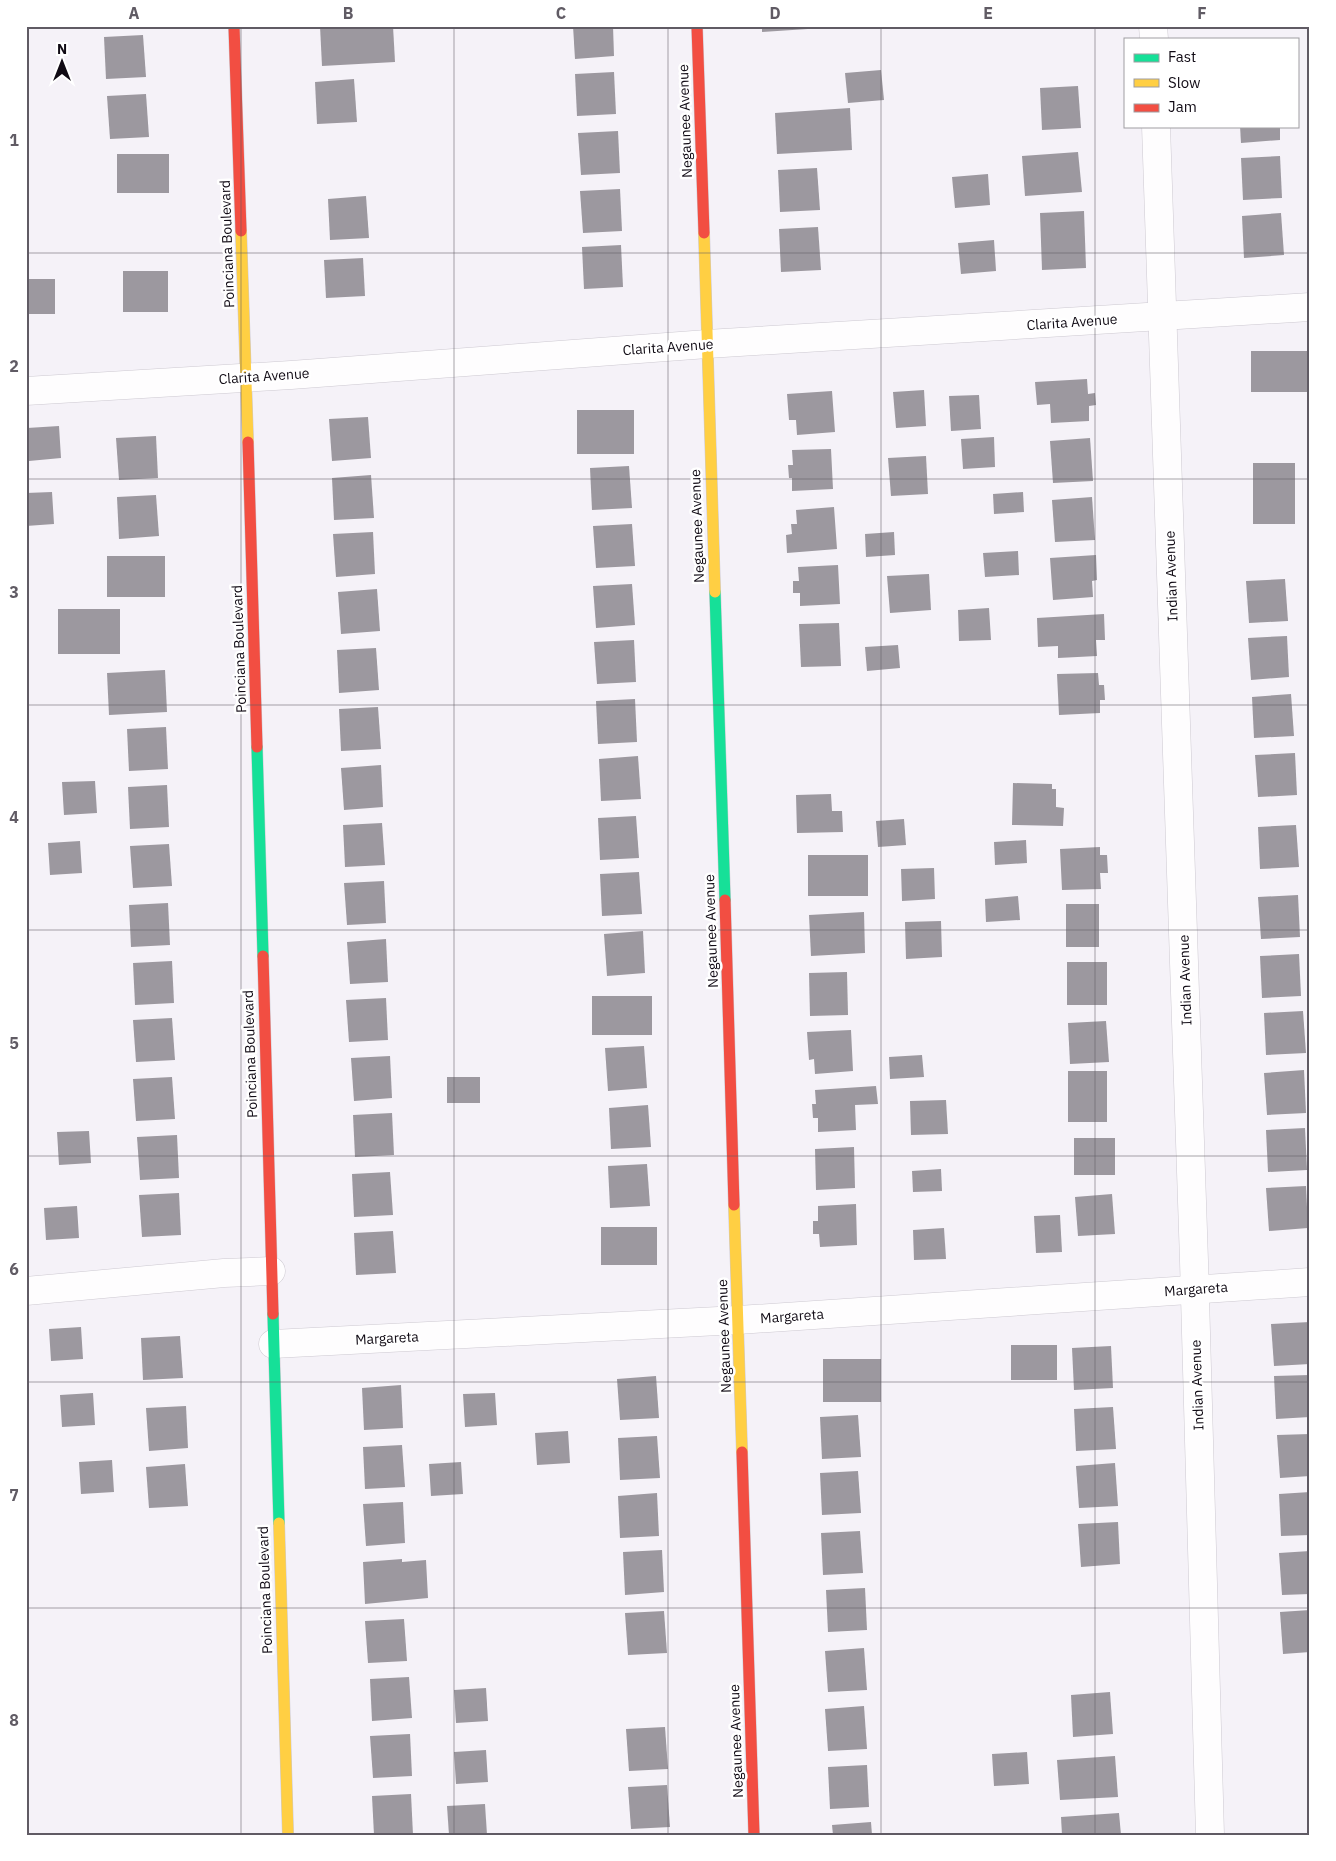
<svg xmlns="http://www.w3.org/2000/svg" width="1336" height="1861" font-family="'IBM Plex Sans',sans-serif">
<rect width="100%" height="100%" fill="#f5f2f8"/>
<g fill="#9c989f">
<polygon points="320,26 393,26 395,62 322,66"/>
<polygon points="573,26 613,26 614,56 575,59"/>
<polygon points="762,26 823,26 823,28 762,32"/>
<polygon points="143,35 146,77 106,79 104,37"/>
<polygon points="881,70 884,100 848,103 845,73"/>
<polygon points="614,72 616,114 577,116 575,74"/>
<polygon points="354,79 357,122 317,124 315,82"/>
<polygon points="1078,86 1081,128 1042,130 1040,88"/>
<polygon points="146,94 149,137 110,139 107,96"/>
<polygon points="850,108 852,150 777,154 775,113"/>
<polygon points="1240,126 1280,126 1280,140 1241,143"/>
<polygon points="618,131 620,173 581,175 578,133"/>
<polygon points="1078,152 1082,192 1025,196 1022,156"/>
<rect x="117" y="154" width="52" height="39"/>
<polygon points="1280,156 1282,198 1243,200 1241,158"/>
<polygon points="817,168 820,210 780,212 778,170"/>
<polygon points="988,174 990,205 955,208 952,177"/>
<polygon points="620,189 622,231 583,233 580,191"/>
<polygon points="366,196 369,238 330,240 328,199"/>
<polygon points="1084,211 1086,268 1042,270 1040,213"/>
<polygon points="1281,213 1284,255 1244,258 1242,216"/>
<polygon points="818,227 821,270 781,272 779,229"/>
<polygon points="994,240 996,271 961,274 958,243"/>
<polygon points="621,245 623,287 584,289 582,247"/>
<polygon points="363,258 365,296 326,298 324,260"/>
<rect x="123" y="271" width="45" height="41"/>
<rect x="26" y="279" width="29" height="35"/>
<rect x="1251" y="351" width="59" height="41"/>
<polygon points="1087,379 1088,394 1095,393 1096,405 1089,406 1089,421 1051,423 1050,404 1037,405 1035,382"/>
<polygon points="924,390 926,426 896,428 893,392"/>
<polygon points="832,391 835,432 797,435 796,420 789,420 787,394"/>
<polygon points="979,395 981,429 951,431 949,396"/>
<rect x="577" y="410" width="57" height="44"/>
<polygon points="368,417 371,458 332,461 329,419"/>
<polygon points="59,426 61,458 29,461 27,428"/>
<polygon points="156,436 158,478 119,480 116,438"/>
<polygon points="994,437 995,467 963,469 961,439"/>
<polygon points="1090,438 1093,481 1053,483 1050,441"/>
<polygon points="831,449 833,489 792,491 792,478 789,478 788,465 793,465 792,450"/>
<polygon points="926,456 928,494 891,496 888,458"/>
<rect x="1253" y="463" width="42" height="61"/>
<polygon points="629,466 632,508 592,510 590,468"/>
<polygon points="371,475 374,518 334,520 332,478"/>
<polygon points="52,492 54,524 26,526 26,493"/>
<polygon points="1023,492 1024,512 994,514 993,494"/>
<polygon points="156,495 159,536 119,539 117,497"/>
<polygon points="1092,497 1095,540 1055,542 1052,500"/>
<polygon points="834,507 837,549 787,553 786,535 792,534 791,524 797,524 796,510"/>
<polygon points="632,524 635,566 596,568 593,526"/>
<polygon points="373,532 375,574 336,577 333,534"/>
<polygon points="894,532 895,555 866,557 865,534"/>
<polygon points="1018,551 1019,575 985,577 983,553"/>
<polygon points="1096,555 1097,580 1092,581 1093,597 1053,600 1050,558"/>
<rect x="107" y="556" width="58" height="41"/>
<polygon points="838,565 840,604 800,606 800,593 793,593 793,581 799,581 798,567"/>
<polygon points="929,574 931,610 890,613 887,576"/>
<polygon points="1285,579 1288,621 1249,623 1246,581"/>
<polygon points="632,584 635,625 596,628 593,586"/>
<polygon points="377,589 380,631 341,634 338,592"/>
<polygon points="989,608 991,640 959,641 958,610"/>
<rect x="58" y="609" width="62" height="45"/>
<polygon points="1104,614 1105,640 1096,640 1097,656 1058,658 1058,646 1038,647 1037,618"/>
<polygon points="839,623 841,666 801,667 799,624"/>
<polygon points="1287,636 1289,677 1251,680 1248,638"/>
<polygon points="634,640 636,682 597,684 594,642"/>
<polygon points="898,645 900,668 867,671 865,647"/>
<polygon points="376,648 379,690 339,693 337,650"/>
<polygon points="165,670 167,712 109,715 107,673"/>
<polygon points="1098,673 1099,685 1104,685 1105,700 1100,700 1100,713 1059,715 1057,674"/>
<polygon points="1291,694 1294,736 1254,738 1252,697"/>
<polygon points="635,699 637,742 598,744 596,701"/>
<polygon points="378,707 381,749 341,751 339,709"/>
<polygon points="166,727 168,769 129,771 127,729"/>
<polygon points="1295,753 1297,795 1258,797 1255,755"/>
<polygon points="638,756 641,799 601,801 599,759"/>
<polygon points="381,765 383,807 344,810 341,768"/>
<polygon points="95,781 97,813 64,815 62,782"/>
<polygon points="1013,783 1052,784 1052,789 1056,789 1056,807 1064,808 1063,826 1012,825"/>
<polygon points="167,785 169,827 130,829 128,787"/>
<polygon points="831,794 832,811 842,811 843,832 797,833 796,795"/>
<polygon points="636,816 639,858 600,860 598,818"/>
<polygon points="904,819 906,845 878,847 876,821"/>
<polygon points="382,823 385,865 345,867 343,825"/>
<polygon points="1296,825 1299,867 1260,869 1258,827"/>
<polygon points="1026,840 1027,863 995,865 994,842"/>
<polygon points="80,841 82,873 50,875 48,843"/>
<polygon points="169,844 172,886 133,888 130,846"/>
<polygon points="1100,847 1100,855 1107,855 1108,873 1100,873 1101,889 1062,890 1060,849"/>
<rect x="808" y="855" width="60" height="41"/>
<polygon points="934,868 935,899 902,901 901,869"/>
<polygon points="639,872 642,914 602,916 600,874"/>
<polygon points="384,881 386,923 347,925 344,883"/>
<polygon points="1298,895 1300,937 1261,939 1258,897"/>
<polygon points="1018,896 1020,920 986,922 985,899"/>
<polygon points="168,903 170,945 131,947 129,905"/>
<rect x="1066" y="904" width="33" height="43"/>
<polygon points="864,912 865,953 811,956 809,915"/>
<polygon points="941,921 942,957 906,959 905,922"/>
<polygon points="643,931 645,973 607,976 604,934"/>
<polygon points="386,939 388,982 350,984 347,942"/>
<polygon points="1299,954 1301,996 1262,998 1260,956"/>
<polygon points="172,961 174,1003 135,1005 133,963"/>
<rect x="1067" y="962" width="40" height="43"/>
<polygon points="847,972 848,1015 810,1016 809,973"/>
<rect x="592" y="996" width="60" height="39"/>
<polygon points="386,998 388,1040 349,1042 346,1000"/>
<polygon points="1303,1011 1306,1053 1266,1055 1264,1013"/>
<polygon points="172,1018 175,1060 136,1062 133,1020"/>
<polygon points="1106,1021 1109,1062 1070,1064 1068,1023"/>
<polygon points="851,1030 853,1071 815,1074 814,1059 809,1060 807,1032"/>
<polygon points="644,1046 647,1088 608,1091 605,1048"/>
<polygon points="922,1055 924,1077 890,1079 889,1057"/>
<polygon points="390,1056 392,1098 354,1101 351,1058"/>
<polygon points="1304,1070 1306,1113 1267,1115 1264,1073"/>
<rect x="1068" y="1071" width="39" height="51"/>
<polygon points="172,1077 175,1119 136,1121 133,1079"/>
<rect x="447" y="1077" width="33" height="26"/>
<polygon points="876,1086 878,1104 855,1105 856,1130 818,1132 818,1118 813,1118 812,1104 816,1104 815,1090"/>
<polygon points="946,1100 948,1134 911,1135 910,1101"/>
<polygon points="648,1105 651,1147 611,1149 609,1108"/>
<polygon points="392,1113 394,1155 355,1157 353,1115"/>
<polygon points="1305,1128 1307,1170 1268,1172 1266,1130"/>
<polygon points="89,1131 91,1163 59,1165 57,1132"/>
<polygon points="177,1135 179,1178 140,1180 137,1137"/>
<rect x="1074" y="1138" width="41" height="37"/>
<polygon points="854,1147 855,1188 816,1190 815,1149"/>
<polygon points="647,1164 650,1206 610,1208 608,1166"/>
<polygon points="941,1169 942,1191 913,1192 912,1171"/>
<polygon points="390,1172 393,1215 354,1217 352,1174"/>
<polygon points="1306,1186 1308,1228 1269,1231 1266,1188"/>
<polygon points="179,1193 181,1235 142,1237 139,1195"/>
<polygon points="1112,1194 1115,1234 1078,1236 1075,1197"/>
<polygon points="856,1204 857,1245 820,1247 819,1234 813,1234 813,1221 818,1221 818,1206"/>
<polygon points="77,1206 79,1238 46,1240 44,1208"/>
<polygon points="1060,1215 1062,1252 1036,1253 1034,1216"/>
<rect x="601" y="1227" width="56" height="38"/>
<polygon points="944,1228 946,1259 914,1260 913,1230"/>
<polygon points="393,1231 396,1273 356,1275 354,1233"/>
<polygon points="1310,1322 1310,1364 1274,1366 1271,1324"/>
<polygon points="81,1327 83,1359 51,1361 49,1329"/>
<polygon points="180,1336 183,1378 143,1380 141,1338"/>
<rect x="1011" y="1345" width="46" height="35"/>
<polygon points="1111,1346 1113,1388 1074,1390 1072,1348"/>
<rect x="823" y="1359" width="58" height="43"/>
<polygon points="1310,1375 1310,1417 1276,1419 1274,1376"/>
<polygon points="656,1376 659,1418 620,1420 617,1379"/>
<polygon points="401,1385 403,1428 364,1430 362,1388"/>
<polygon points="93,1393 95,1425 62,1427 60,1395"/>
<polygon points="495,1393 497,1425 465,1427 463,1394"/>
<polygon points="186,1406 188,1448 149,1451 146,1408"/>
<polygon points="1113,1407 1116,1449 1076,1451 1074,1409"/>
<polygon points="858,1415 861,1457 822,1459 820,1417"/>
<polygon points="568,1431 570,1463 537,1465 535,1433"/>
<polygon points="1310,1434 1310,1476 1280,1478 1277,1435"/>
<polygon points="657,1436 660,1478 620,1480 618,1438"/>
<polygon points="402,1445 405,1487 365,1489 363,1447"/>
<polygon points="112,1460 114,1492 81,1494 79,1462"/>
<polygon points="461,1462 463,1494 431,1496 429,1464"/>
<polygon points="1115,1463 1118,1506 1079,1508 1076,1466"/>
<polygon points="185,1464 188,1506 149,1508 146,1467"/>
<polygon points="858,1471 861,1513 822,1515 820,1473"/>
<polygon points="1310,1492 1310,1535 1281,1536 1279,1494"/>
<polygon points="657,1493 659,1536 620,1538 618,1496"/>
<polygon points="403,1502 405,1543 366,1546 363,1504"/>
<polygon points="1118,1522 1120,1564 1081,1567 1078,1524"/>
<polygon points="860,1531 863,1573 823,1575 821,1533"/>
<polygon points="662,1550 664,1592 625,1595 623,1552"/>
<polygon points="1310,1551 1310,1594 1282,1595 1279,1553"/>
<polygon points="402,1559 402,1562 426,1560 428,1598 365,1604 363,1562"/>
<polygon points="865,1588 867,1630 828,1632 826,1590"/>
<polygon points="1310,1610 1310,1652 1283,1654 1280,1612"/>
<polygon points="664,1611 667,1653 628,1655 625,1613"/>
<polygon points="404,1619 407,1661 368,1663 365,1621"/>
<polygon points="864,1648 867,1690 828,1692 825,1651"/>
<polygon points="409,1677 412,1718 372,1721 370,1679"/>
<polygon points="486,1688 488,1721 456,1723 454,1690"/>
<polygon points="1110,1692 1113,1734 1073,1737 1071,1695"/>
<polygon points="864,1706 867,1749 828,1751 825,1709"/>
<polygon points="665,1727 668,1769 629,1771 626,1729"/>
<polygon points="410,1734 412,1776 373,1778 370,1736"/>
<polygon points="486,1750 488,1782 456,1784 454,1752"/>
<polygon points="1027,1752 1029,1784 994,1786 992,1754"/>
<polygon points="1115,1756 1118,1797 1060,1800 1057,1760"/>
<polygon points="867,1765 869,1807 830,1809 828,1767"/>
<polygon points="667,1785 670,1827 631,1829 628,1787"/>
<polygon points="411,1794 413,1835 374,1835 372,1796"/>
<polygon points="485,1804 487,1835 449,1835 447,1806"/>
<polygon points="1119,1813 1121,1835 1062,1835 1061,1817"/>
<polygon points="871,1822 872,1835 833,1835 832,1825"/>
</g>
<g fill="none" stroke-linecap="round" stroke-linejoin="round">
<g stroke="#cdc9d1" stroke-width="29">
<g id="street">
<polyline points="1153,26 1154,39"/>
<polyline points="1156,126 1194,1261 1210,1835"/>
<polyline points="26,391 291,375 707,344 1310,307"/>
<polyline points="26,1291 224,1273 271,1271"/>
<polyline points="273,1344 738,1320 1310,1282"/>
</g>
</g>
<g stroke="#cdc9d1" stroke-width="12">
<g id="fast">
<polyline points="715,592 725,900"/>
<polyline points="257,747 263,956"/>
<polyline points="273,1314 279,1523"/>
</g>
</g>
<g stroke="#cdc9d1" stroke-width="12">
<g id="slow">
<polyline points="241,231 248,442"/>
<polyline points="704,233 715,592"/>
<polyline points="734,1205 742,1452"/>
<polyline points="279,1523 288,1835"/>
</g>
</g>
<g stroke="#cdc9d1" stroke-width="12">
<g id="jam">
<polyline points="234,26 241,231"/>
<polyline points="697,26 704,233"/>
<polyline points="248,442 257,747"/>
<polyline points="725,900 734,1205"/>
<polyline points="263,956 273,1314"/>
<polyline points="742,1452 754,1835"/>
</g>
</g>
<use href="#street" stroke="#fefdfe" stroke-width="28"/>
<use href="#fast" stroke="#16e098" stroke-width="11"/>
<use href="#slow" stroke="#ffcf43" stroke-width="11"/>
<use href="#jam" stroke="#f24e42" stroke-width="11"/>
</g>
<path fill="none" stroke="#605b64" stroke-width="1" stroke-opacity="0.55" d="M241,26V1835M454,26V1835M668,26V1835M881,26V1835M1095,26V1835M26,253H1310M26,479H1310M26,705H1310M26,930H1310M26,1156H1310M26,1382H1310M26,1608H1310"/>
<g text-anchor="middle" stroke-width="5" stroke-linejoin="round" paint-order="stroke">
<g font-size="14" fill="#100a14" stroke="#fff">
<text transform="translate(685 121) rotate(-92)" y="5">Negaunee Avenue</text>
<text transform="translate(227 244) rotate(-92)" y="5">Poinciana Boulevard</text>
<text transform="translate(1072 322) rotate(-4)" y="5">Clarita Avenue</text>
<text transform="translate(668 347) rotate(-4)" y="5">Clarita Avenue</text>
<text transform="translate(264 376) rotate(-4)" y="5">Clarita Avenue</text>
<text transform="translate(697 526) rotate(-92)" y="5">Negaunee Avenue</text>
<text transform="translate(1171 576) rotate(-92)" y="5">Indian Avenue</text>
<text transform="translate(239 649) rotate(-92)" y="5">Poinciana Boulevard</text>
<text transform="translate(711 931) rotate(-92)" y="5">Negaunee Avenue</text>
<text transform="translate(1185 980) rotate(-92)" y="5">Indian Avenue</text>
<text transform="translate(250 1054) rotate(-92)" y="5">Poinciana Boulevard</text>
<text transform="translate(1196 1289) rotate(-4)" y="5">Margareta</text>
<text transform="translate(792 1316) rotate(-4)" y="5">Margareta</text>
<text transform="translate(724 1336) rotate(-92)" y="5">Negaunee Avenue</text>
<text transform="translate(387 1338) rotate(-3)" y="5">Margareta</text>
<text transform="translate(1197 1385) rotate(-92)" y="5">Indian Avenue</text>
<text transform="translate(265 1590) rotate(-92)" y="5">Poinciana Boulevard</text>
<text transform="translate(736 1741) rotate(-92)" y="5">Negaunee Avenue</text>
</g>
</g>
<rect width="1336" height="1861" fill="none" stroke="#ffffff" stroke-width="55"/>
<rect x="1124" y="38" width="175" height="90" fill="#ffffff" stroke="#9f9da1"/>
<rect x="1134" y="54" width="25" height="8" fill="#16e098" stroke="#9f9da1"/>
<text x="1168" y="62" font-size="15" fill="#100a14">Fast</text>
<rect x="1134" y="79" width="25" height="8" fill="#ffcf43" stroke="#9f9da1"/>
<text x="1168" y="88" font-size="15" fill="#100a14">Slow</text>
<rect x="1134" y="104" width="25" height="8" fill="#f24e42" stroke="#9f9da1"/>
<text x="1168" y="112" font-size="15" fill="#100a14">Jam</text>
<g transform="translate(62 62)" stroke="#ffffff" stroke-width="4" paint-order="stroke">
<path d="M0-4L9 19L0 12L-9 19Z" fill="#100a14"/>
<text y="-8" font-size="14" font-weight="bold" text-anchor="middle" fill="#100a14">N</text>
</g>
<rect x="28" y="28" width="1280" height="1806" fill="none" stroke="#605b64" stroke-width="2"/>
<g font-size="16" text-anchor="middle" font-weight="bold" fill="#605b64">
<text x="134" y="19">A</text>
<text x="348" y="19">B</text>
<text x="561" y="19">C</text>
<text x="775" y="19">D</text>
<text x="988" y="19">E</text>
<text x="1202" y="19">F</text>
<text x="14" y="146">1</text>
<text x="14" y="372">2</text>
<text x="14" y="598">3</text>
<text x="14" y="823">4</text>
<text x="14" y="1049">5</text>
<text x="14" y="1275">6</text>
<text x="14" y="1501">7</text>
<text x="14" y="1726">8</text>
</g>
</svg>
